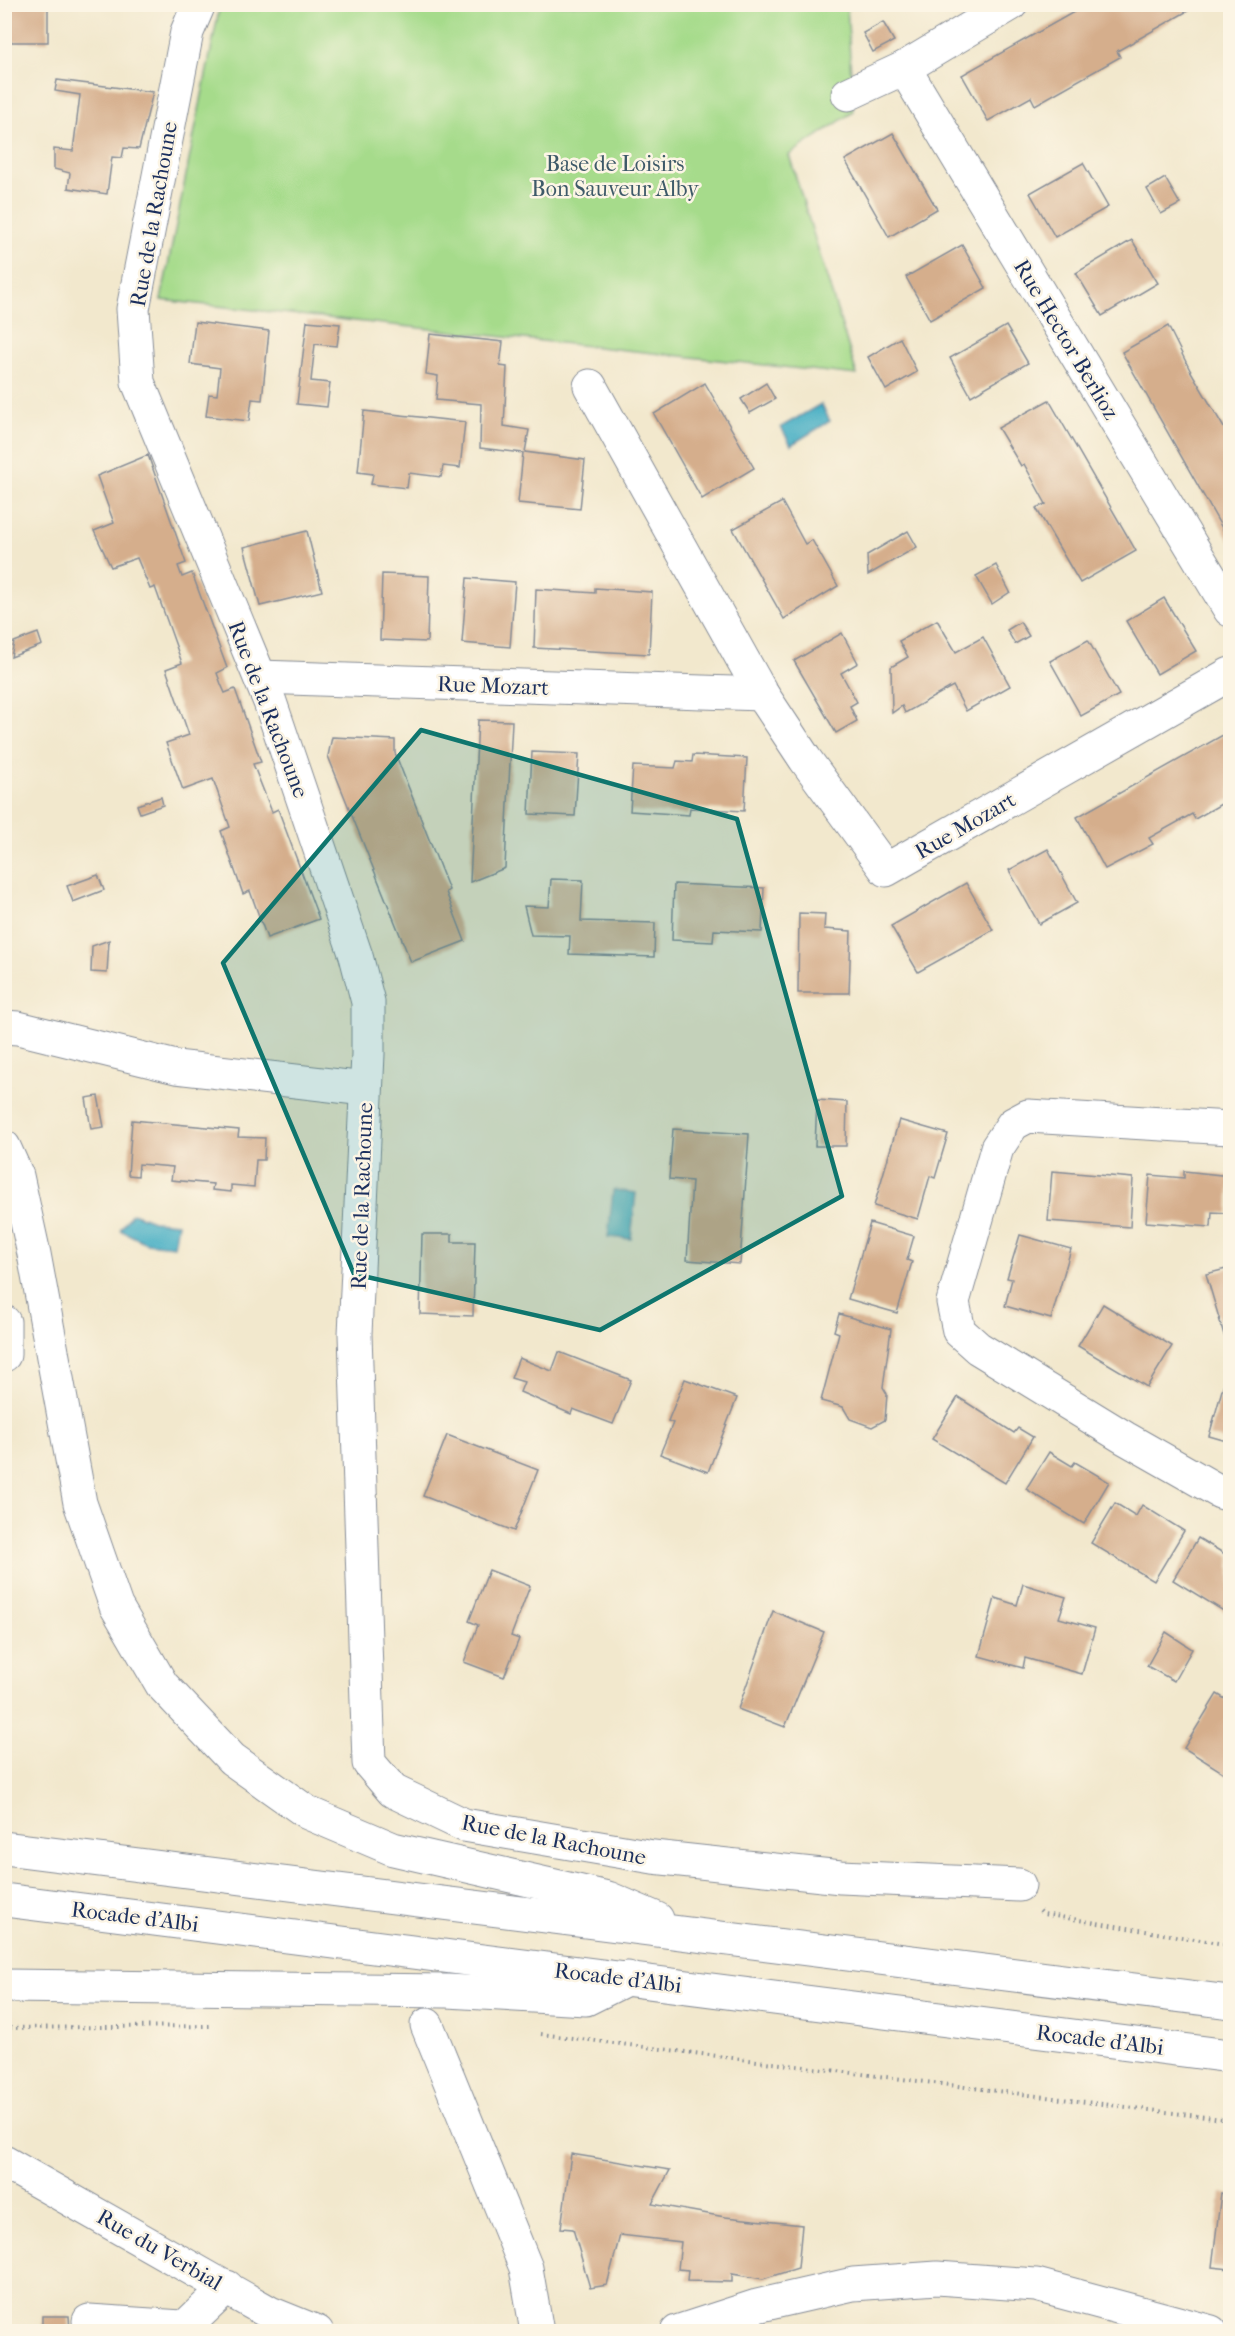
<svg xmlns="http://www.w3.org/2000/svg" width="1235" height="2336" font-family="'IM FELL French Canon',serif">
<rect width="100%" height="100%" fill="#fcf5e5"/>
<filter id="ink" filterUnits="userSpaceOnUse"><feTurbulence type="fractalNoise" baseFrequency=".0167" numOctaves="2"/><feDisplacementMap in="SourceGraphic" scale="12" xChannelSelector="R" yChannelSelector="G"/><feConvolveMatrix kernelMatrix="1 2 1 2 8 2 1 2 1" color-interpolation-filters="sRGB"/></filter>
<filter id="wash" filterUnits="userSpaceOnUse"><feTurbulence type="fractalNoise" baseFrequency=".008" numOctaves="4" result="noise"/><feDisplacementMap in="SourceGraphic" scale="24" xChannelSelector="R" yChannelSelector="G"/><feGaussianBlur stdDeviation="1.35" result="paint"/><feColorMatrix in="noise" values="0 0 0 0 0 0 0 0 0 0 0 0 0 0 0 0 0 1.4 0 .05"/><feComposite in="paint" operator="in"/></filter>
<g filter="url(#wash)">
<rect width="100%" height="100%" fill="#f2e8cd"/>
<polygon fill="#a6db8b" stroke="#608574" stroke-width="1.5" points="220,5 847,5 853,112 789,155 857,375 161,300"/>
<g fill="#45aec4" stroke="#306e91" stroke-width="1.5">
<polygon points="821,404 830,421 791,445 781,427"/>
<polygon points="613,1190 636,1193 631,1239 608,1237"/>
<polygon points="132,1213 153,1221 178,1223 174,1246 146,1243 120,1230"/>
</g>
<g id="blocks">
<g fill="#d5ae8c">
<rect x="4" y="4" width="44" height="38"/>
<polygon points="1088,4 1200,4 1117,51 1120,57 1035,105 1031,97 988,121 962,75"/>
<polygon points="883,22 894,41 873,52 863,33"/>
<polygon points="57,80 153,92 139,149 124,148 122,158 112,157 107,194 68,188 70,173 54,169 54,149 73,151 80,95 55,91"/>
<polygon points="893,133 937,209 889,237 845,160"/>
<polygon points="1083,163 1108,207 1055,237 1030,193"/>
<polygon points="1165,178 1180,204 1161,214 1147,189"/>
<polygon points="1132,240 1158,283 1102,316 1076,273"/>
<polygon points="962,245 986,288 930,320 906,277"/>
<polygon points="307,321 340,324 337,346 315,344 311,381 330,383 327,407 297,404"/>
<polygon points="195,322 269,331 262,400 252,399 249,421 206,416 209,394 217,395 220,368 190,364"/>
<polygon points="1006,326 1028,363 971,396 950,358"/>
<polygon points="1168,326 1190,370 1230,438 1230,542 1122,352"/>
<polygon points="430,334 503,342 500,366 507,367 504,426 529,430 525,452 585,460 580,509 518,503 523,453 480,448 481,404 436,400 438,376 426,374"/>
<polygon points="900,338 917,372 886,390 868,357"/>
<polygon points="705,383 754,468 702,499 654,414"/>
<polygon points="766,383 775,399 750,413 741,399"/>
<polygon points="1049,400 1136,551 1080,583 1036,508 1046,504 1024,464 1021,466 998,428"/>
<polygon points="364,411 465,422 460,468 443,466 441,477 409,473 407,488 371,484 373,474 358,472"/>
<polygon points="148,455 186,563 178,566 182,577 192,573 227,668 217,673 221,684 225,693 235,689 261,762 253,764 272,812 278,809 319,919 267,938 250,891 243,894 221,831 230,827 213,779 183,790 166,743 189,735 166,669 182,663 155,587 150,589 137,558 111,567 94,531 114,523 97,476"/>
<polygon points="782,502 805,544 812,540 838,586 784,619 733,529"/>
<polygon points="307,531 322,591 260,606 244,547"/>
<polygon points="908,531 917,547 868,575 867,555"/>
<polygon points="996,565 1010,592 992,604 976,576"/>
<polygon points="382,574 429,576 427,642 380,640"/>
<polygon points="467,578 515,582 510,647 462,643"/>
<polygon points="595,588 652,592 649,654 534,648 536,589 595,593"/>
<polygon points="1164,598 1196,651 1157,674 1126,621"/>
<polygon points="937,620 956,652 983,637 1010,686 966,711 953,686 905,713 902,706 892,713 891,667 908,657 899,641"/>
<polygon points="1020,622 1029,636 1015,644 1007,630"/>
<polygon points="38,633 42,645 11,657 14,642"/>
<polygon points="842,633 858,663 841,673 857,702 850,706 857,721 836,733 794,661"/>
<polygon points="1088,640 1119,695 1081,716 1050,661"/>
<polygon points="478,720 512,721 506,845 505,868 470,882"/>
<polygon points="1230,731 1230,799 1195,819 1192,814 1149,838 1153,844 1105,869 1077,817"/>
<polygon points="332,737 395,740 395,753 449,890 446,892 465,941 411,962 328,756"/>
<polygon points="532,752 579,754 575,816 529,814"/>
<polygon points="693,755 747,758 744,811 690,808 689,815 630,811 633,766 675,768 677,761 692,762"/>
<polygon points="161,797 163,805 140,813 137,805"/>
<polygon points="1048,849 1077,903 1039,924 1009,870"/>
<polygon points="98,875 104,890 73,902 67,886"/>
<polygon points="551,879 583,880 581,921 655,923 654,957 569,954 570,936 531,935 524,906 549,907"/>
<polygon points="966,883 993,930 918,972 891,926"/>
<polygon points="674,884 764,888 762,932 714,930 713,942 672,940"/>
<polygon points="799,913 825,914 824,929 851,931 849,993 798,993"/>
<polygon points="109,940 107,973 91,972 92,946"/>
<polygon points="98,1096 104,1127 91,1129 86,1098"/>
<polygon points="817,1100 847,1102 846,1146 815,1146"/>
<polygon points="132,1120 239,1130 238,1137 265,1138 264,1160 256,1160 254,1187 231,1185 231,1192 212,1190 213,1184 171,1180 173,1167 139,1164 138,1176 128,1175"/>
<polygon points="899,1120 948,1134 935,1178 930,1176 918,1219 874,1206"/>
<polygon points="673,1129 749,1134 740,1264 687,1260 692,1181 669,1179"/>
<polygon points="1052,1171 1133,1178 1130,1227 1048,1221"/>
<polygon points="1184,1171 1230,1176 1228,1213 1212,1212 1211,1227 1146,1222 1150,1175 1184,1178"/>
<polygon points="870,1223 914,1236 907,1260 912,1262 897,1313 848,1299"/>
<polygon points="422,1234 452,1234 452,1242 475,1242 473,1316 420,1314"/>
<polygon points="1020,1235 1071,1249 1051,1319 1005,1306 1012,1279 1007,1278"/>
<polygon points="1230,1268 1230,1355 1206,1274"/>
<polygon points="1103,1304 1172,1346 1147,1387 1078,1346"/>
<polygon points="839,1314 891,1329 883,1387 887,1394 885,1420 872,1427 850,1419 843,1407 821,1401 839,1333 834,1331"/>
<polygon points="559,1352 631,1380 613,1424 573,1409 571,1414 520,1392 524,1382 511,1378 519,1358 552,1371"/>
<polygon points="685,1379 737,1398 708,1472 660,1454 673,1423 668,1421"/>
<polygon points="1224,1383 1230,1385 1230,1442 1209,1436"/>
<polygon points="958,1397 1014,1433 1018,1428 1033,1437 1005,1483 932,1439"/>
<polygon points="447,1435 538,1470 514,1531 423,1496"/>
<polygon points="1049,1452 1072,1466 1075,1462 1109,1482 1084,1524 1026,1489"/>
<polygon points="1115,1503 1136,1516 1142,1505 1184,1531 1154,1581 1091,1543"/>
<polygon points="1198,1538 1230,1557 1230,1615 1173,1580"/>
<polygon points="489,1570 530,1586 511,1636 519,1639 504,1677 464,1662 478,1625 469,1621"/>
<polygon points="1023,1584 1066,1597 1059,1618 1095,1628 1082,1674 1025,1658 1023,1668 979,1656 995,1598 1017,1605"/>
<polygon points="773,1611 824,1632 785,1727 738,1709"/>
<polygon points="1166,1632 1192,1649 1174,1681 1147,1666"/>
<polygon points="1217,1694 1230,1702 1230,1777 1184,1748"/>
<polygon points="571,2154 670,2170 652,2204 725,2217 802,2225 798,2268 763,2279 732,2274 732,2282 687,2281 688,2270 678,2269 681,2242 620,2235 607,2285 590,2288 573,2229 561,2228"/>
<polygon points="1221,2193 1230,2195 1230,2269 1212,2267"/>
<polygon points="42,2316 69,2316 70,2331 42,2331"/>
</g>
</g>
</g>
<g filter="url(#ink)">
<use href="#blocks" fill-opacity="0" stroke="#868c96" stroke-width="1.5"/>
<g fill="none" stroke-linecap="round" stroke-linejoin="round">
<g stroke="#868c96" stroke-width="35">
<g id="minor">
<polyline points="199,4 187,32 133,309 138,382 270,702 356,956 368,1002 368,1054 355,1334 369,1763 393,1791 464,1825 653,1857 841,1877 1019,1885"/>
<polyline points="904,68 1230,610"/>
<polyline points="848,94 904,68 1011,4"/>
<polyline points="590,386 762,694 805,759 886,870 1230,674"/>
<polyline points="260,677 762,694"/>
<polyline points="4,1027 18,1028 176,1067 365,1089"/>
<polyline points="1230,1128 1028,1116 1013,1124 997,1148 953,1302 959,1331 978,1348 1125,1438 1220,1492 1230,1495"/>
<polyline points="427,2025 526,2268 537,2332"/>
<polyline points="4,2162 270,2313 317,2332"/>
<polyline points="89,2321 182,2327"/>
<polyline points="180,2332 227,2287"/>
<polyline points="677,2332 757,2306 853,2284 937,2278 1036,2285 1211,2332"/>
</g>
</g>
<g stroke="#868c96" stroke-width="35">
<polyline id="secondary" points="4,1322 4,1355"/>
</g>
<g stroke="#868c96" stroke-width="35">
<g id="trunk">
<polyline points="4,1147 17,1176 34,1254 80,1503 116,1606 162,1685 232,1759 308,1813 393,1849 608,1898 657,1919"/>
<polyline points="4,1848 1230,2002"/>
<polyline points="4,1900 1230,2056"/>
<polyline points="4,1986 447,1991 586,1999 628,1978"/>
</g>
</g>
<g stroke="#868c96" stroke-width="4" stroke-dasharray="1.5 4.5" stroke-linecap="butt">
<polyline points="1040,1911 1043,1914 1230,1945"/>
<polyline points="4,2028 210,2026"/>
<polyline points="541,2034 1230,2120"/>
</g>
<use href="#minor" stroke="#fff" stroke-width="33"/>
<use href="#secondary" stroke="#fff" stroke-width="33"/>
<use href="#trunk" stroke="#fff" stroke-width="33"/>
</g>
</g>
<path fill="#0f766e" fill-opacity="0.2" stroke="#0f766e" stroke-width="4.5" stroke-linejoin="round" d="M421,730L737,819L842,1196L600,1330L354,1274L223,963Z"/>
<g text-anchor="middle" stroke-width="5" stroke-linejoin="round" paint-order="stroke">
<g font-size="22" fill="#3e5a69" stroke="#fcf5e5">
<text x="615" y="171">Base de Loisirs<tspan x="615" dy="25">Bon Sauveur Alby</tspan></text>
</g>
<g font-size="22" fill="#1b2f5e" stroke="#fcf5e5">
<text transform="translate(153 214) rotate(-80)" y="8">Rue de la Rachoune</text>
<text transform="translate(1067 339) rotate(59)" y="8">Rue Hector Berlioz</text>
<text transform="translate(493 685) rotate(2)" y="8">Rue Mozart</text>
<text transform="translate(269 709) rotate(69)" y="8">Rue de la Rachoune</text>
<text transform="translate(965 825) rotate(-30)" y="8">Rue Mozart</text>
<text transform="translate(361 1196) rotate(-88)" y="8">Rue de la Rachoune</text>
<text transform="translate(554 1839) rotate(11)" y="8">Rue de la Rachoune</text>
<text transform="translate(135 1916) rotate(7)" y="8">Rocade d'Albi</text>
<text transform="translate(618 1977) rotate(7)" y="8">Rocade d'Albi</text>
<text transform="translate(1100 2039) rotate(7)" y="8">Rocade d'Albi</text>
<text transform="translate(160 2249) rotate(30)" y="8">Rue du Verbial</text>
</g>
</g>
<rect width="1235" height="2336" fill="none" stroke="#fcf5e5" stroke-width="24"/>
</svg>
